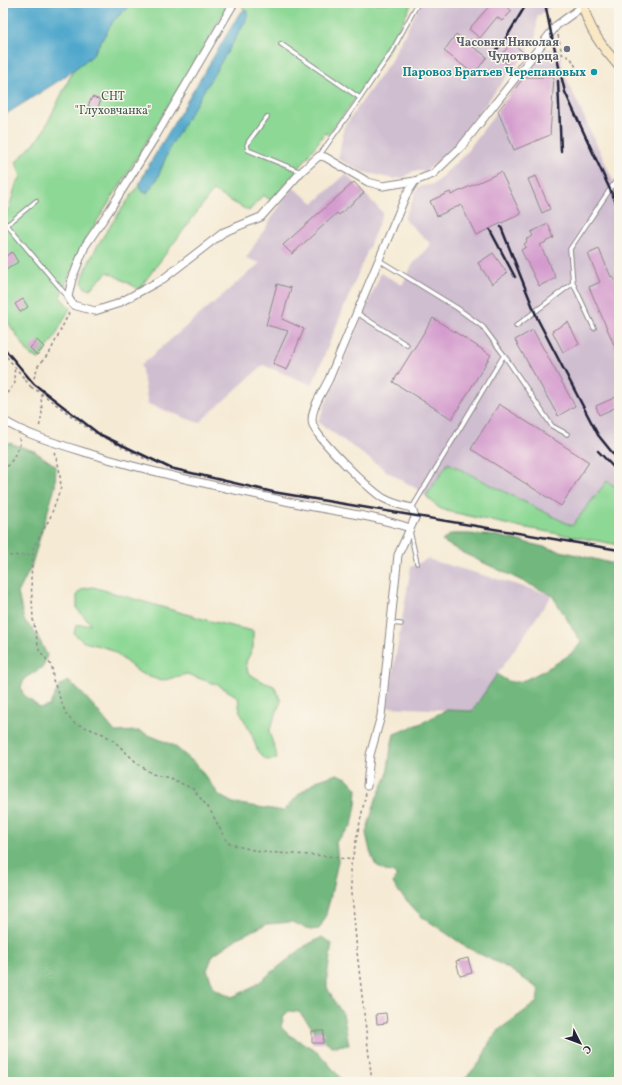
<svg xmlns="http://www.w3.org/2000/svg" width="622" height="1085" font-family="Vollkorn,serif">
<rect width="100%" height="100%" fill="#fbf7ec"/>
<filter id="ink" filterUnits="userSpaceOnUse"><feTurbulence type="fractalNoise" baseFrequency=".025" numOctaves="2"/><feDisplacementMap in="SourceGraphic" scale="8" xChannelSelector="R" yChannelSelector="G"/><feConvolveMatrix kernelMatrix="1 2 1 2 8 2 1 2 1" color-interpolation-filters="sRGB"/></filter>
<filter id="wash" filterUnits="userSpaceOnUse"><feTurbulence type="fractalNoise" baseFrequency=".012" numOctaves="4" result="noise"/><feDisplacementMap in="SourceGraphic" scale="16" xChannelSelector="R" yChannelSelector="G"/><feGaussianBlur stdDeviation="0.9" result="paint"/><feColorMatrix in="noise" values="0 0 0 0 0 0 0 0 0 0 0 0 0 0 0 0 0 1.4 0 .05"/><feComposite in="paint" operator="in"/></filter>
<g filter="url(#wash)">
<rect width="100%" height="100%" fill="#f5ead4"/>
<g fill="#cfbdd0">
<polygon points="421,3 555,3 537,17 536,39 446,155 426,171 413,171 405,177 394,179 363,172 338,159 344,127 390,62"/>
<polygon points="547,49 560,51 563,71 618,191 619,189 619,489 607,481 572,526 448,463 426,496 417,489 388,472 318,422 381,273 402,285 413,264 431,244 404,219 418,187 434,184 465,154 526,73"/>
<polygon points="346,174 383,213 312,385 263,365 199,423 148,404 141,365 260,263 246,258 292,187 314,203"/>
<polygon points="427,559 552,595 472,711 387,707 411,567"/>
</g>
<g fill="#8dd895" stroke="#587d68">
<polygon points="132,3 230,3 124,179 85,240 60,297 70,308 53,340 39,359 30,355 3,315 3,218 10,205 16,184 21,177 16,162 41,136 74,69 92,56 114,20"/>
<path d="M244,3H412L386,54L353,102L328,134L325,133L300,167L272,201L263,195L249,211L213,191L139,289L108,272L90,289L85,288L82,283C87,254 122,209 139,185L142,192L147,193L157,179L170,147L248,12L244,10L242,5Z"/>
<polygon points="448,463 572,526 607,481 619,489 619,545 505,524 447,511 439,508 426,496"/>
<polygon points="93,587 210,621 253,631 253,648 246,662 248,673 263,682 274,686 281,701 269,732 276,752 277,759 266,760 258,752 252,735 240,712 238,697 218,685 187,674 161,681 140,673 110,649 84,642 74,634 76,625 91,624 77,609 77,594 82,589"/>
</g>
<g fill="#72b87e" stroke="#4a6d5c">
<path d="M6,442L34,451L56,466L55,487L31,567L18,593L24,620L37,635L47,655L43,667L25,678L21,687L23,694L40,708L49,706L60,685L68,681C86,695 100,714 115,732L139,731L173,745L196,764L220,796L233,803L284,811L298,795L316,781L337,774L347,778L357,789L356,805L352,825L336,842L338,861L330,899L325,918L319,929L310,930L292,922L267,924L239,937L213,955L207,970L214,988L232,997L252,988L305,946L322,937L332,944L327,977V987L334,1001L343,1014L349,1045L332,1046L320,1037L299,1012L289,1011L284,1016L281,1027L289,1035L317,1051L344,1082H3V444Z"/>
<path d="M451,534H468L498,536L619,565V1082H462L481,1061L490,1041L500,1029L537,1002L539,989L506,967L468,948L421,916L397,890L393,883L397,876L392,872L385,871L375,864L370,851L366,833L376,799L387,776L391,747L394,734L422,723L446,710L472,711L497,674C504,679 509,683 517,682C526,682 569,657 575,650C577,648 579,645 581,642L552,595L463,553L442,541Z"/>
</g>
<g fill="#4fa7cc" stroke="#386484">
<polygon points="3,3 132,3 114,20 92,56 60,80 3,116"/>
<polygon points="244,10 248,11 246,21 170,147 157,179 147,193 142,192 139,185 146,170 239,14"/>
</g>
<g id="blocks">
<g fill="#d49cce">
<polygon points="492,3 503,3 512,11 502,21 497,17 480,38 469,29"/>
<polygon points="456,34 487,57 474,74 444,51"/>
<polygon points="511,43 526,54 514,69 499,58"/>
<polygon points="524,77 554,77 550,135 514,150 498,111"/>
<polygon points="92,97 101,100 97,110 88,106"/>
<polygon points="501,172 521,214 476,235 461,205 437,216 430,201 450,192 451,195"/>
<polygon points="536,176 550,209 542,213 528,179"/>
<polygon points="354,182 364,193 339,215 337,213 292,254 283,245"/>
<polygon points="548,224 554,238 540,245 556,278 539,286 521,250 526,247 524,244 527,242 526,240 533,236 531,232"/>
<polygon points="599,249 611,277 613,276 619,290 619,356 589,287 600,282 588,254"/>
<polygon points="12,252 18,262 3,272 3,258"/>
<polygon points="493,253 507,273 492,284 478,263"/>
<polygon points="277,284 291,288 282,319 304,329 287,370 273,364 288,331 266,325"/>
<polygon points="23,299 28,307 20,312 15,304"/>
<polygon points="433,318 491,355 452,419 393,382"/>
<polygon points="568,322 579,344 563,352 552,331"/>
<polygon points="533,330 575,406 558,416 515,340"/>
<polygon points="37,340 44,347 37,355 30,348"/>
<polygon points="616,397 619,406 599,415 596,406"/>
<polygon points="499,404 589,462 561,506 471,449"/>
<polygon points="468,958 472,973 460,976 456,961"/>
<polygon points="386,1013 387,1023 377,1024 376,1014"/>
<polygon points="312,1031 324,1031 323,1043 312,1043"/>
</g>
</g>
</g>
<g filter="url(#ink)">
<use href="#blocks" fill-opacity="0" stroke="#8c8688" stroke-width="1"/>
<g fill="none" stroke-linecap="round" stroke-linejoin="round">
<g stroke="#8c8688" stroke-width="5.5">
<g id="lane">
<polyline points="281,44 360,98"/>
<polyline points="267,117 249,141 247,145 248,150 301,172"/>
<polyline points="319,156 356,104 392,51 418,3"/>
<polyline points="36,201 7,225 67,296"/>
<polyline points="3,220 7,225"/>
<polyline points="379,260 457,308 483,327 504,355 552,426 567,434"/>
<polyline points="357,313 407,345"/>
<polyline points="516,326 573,283"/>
<polyline points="594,328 573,283 570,249 619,176"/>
<polyline points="412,508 504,355"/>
<polyline points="410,531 417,563"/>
<polyline points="390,623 401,624"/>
</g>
</g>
<g stroke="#8c8688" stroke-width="9">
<g id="street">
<polyline points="234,3 157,134 109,211 85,246 72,279 68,297 73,305 95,311 117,304 163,279 224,232 261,217 301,172 319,156 325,157 368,182 383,186 415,181"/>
<path d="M3,420C25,435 65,446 91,454C160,475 232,489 303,505C340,512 374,516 410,528"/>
<path d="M367,786L370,755L381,716L398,555L415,518L412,508C403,506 392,503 383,498C369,489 318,440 313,425C308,412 324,390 329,379L406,195L415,181L433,174L461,147L557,25L583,6"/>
</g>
</g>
<g stroke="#8c8688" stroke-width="11">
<path id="secondary" d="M583,3C587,28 603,48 619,66"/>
</g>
<g stroke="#8c8688" stroke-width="1.5" stroke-dasharray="3 3" stroke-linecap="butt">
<polyline points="558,35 562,54 571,58 579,73"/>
<polyline points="3,352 31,387 38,366 50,352 70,311"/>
<polyline points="31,387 41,393 42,414 39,428"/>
<polyline points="41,393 93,432 153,463"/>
<polyline points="3,398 15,383 14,375 15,367"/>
<polyline points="54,452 59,467 61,487 50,518 33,548 31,579 33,619 39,650 52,666 53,680 66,714 74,723 103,734 114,741 136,762 152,774 170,778 193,789 210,810 227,842 237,846 261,852 327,856 352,860"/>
<path d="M3,471C12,463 16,452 21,442L18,437"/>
<polyline points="3,556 33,555"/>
<polyline points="366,793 350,870 357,952 372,1082"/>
</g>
<use href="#lane" stroke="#fff" stroke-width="3.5"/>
<use href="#street" stroke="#fff" stroke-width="7"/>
<use href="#secondary" stroke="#fae7c3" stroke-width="9"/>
<g stroke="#22223b" stroke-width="2.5">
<polyline points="545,3 551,33 565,92 619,209"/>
<polyline points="494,53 506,38 527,3"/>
<polyline points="558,81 561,151"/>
<polyline points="501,227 538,320 598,435 619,461"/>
<polyline points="490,230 515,277"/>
<polyline points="3,347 34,384 99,434 170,468 273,492 619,550"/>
<polyline points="598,451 619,473"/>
</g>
</g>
</g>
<circle fill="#6b7280" stroke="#fbf7ec" stroke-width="1.5" cx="567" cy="49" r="4"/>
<circle fill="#0f9aa8" stroke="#fbf7ec" stroke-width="1.5" cx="594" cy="72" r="4"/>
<g text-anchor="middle" stroke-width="3" stroke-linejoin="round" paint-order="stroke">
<g font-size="12" font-weight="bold" fill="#5b616d" stroke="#fbf7ec" text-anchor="end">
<text x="559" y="46">Часовня Николая<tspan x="559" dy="14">Чудотворца</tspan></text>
</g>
<g font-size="12" font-weight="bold" fill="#0d838f" stroke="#fbf7ec" text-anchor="end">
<text x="586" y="76">Паровоз Братьев Черепановых</text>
</g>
<g font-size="12" fill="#425956" stroke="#fbf7ec">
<text x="113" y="100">СНТ<tspan x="113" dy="14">"Глуховчанка"</tspan></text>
</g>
</g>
<rect width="622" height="1085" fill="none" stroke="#fbf7ec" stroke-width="16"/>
<g transform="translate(580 1043) rotate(132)" stroke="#fbf7ec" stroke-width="3" paint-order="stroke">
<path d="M0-3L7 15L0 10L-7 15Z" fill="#22223b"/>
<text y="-6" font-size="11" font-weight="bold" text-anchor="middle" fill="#22223b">С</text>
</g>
</svg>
